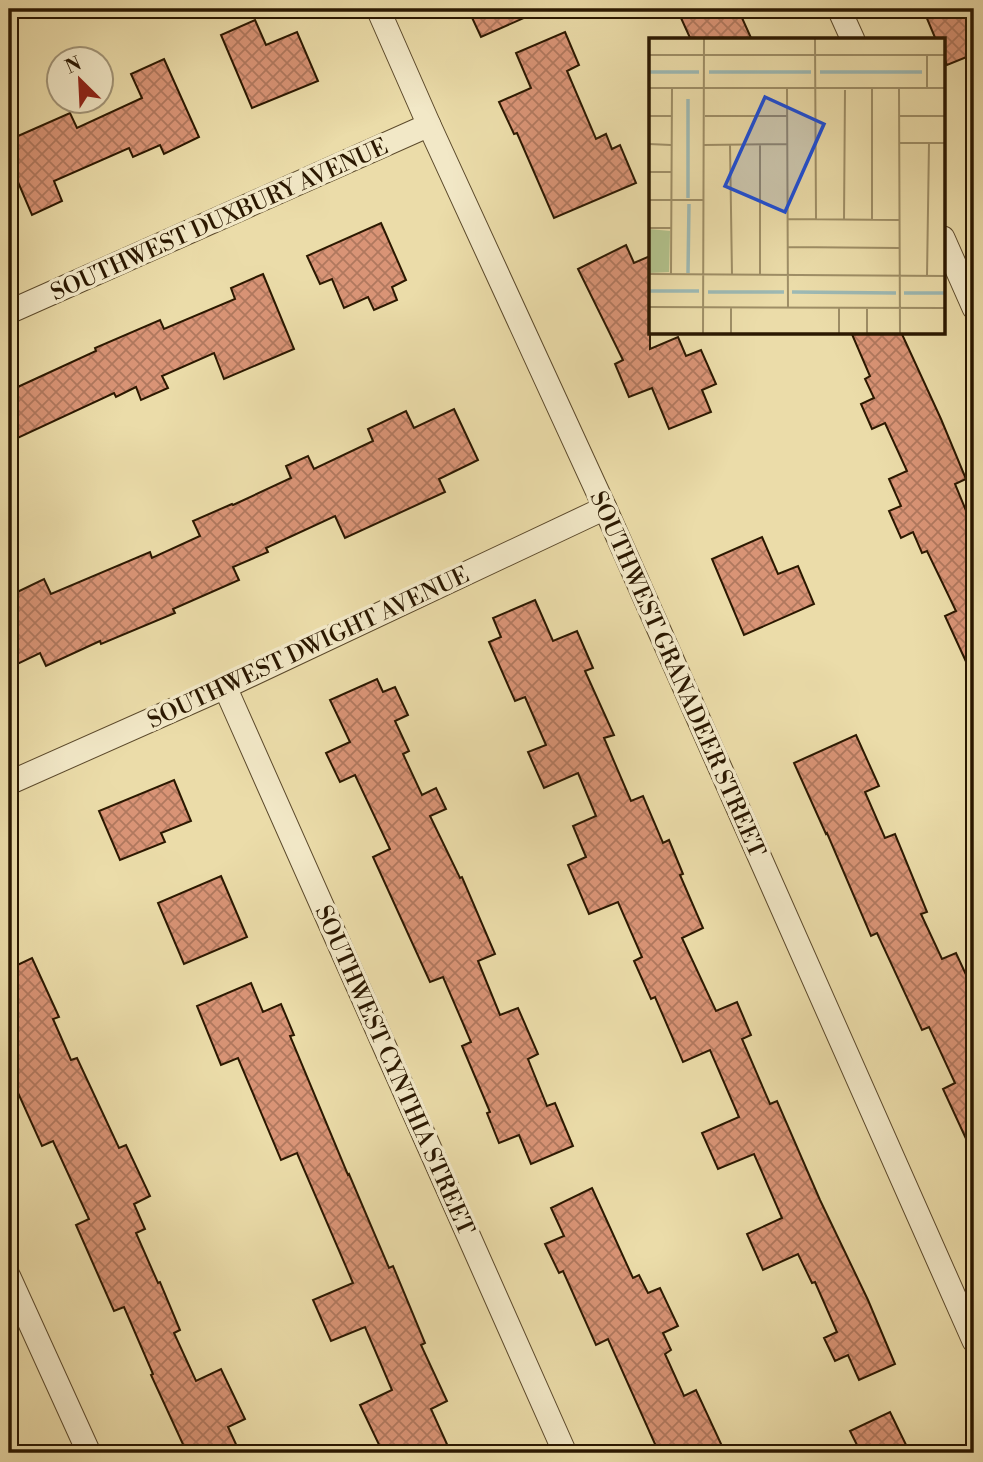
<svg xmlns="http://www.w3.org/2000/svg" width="983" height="1462" font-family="'Libre Bodoni',serif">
<defs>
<pattern id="building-cross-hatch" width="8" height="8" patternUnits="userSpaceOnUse" patternTransform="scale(1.75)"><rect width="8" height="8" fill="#d99476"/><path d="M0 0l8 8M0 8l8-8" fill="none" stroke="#b0785e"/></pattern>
</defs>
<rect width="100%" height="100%" fill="#ebdca9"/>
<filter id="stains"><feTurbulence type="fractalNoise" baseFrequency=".00286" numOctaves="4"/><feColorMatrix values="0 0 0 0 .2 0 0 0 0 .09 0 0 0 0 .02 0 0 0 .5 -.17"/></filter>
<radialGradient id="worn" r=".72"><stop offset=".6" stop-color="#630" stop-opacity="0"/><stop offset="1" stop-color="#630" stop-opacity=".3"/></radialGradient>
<g fill="url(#building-cross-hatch)" stroke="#2b1801" stroke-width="2">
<polygon points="468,9 544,9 481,37"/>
<polygon points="683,9 738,9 752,40 691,40 681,18 686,16"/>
<polygon points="923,9 966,9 974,27 974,54 947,65 943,56 943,40 936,40"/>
<polygon points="255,20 266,45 297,32 318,81 252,108 221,35"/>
<polygon points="565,32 579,65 567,71 596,139 606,134 612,149 620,145 636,183 554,218 517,133 514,134 499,102 531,88 516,53"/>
<polygon points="164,59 199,137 164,154 160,145 133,157 129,148 54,181 62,201 32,215 9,161 9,140 70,113 77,128 142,98 131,74"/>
<polygon points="381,223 406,280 392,287 397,300 374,310 368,297 344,308 332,279 320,284 307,256"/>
<polygon points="626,245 634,263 650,256 650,349 678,337 686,356 701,350 716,384 702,390 711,412 669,429 652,388 629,397 615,364 623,360 578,269"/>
<polygon points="263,274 294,349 224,379 214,353 162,376 168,388 141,400 136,387 116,397 114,393 9,442 9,391 96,351 95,348 160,320 164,329 235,299 231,288"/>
<polygon points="851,332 901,332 941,419 966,479 955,484 974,530 974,679 945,616 956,611 927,551 922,553 913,532 901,538 889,511 901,506 889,479 907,471 885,423 872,429 861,404 874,398 865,379 870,376"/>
<polygon points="454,409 478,460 439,479 445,492 345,538 335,516 266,548 268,552 233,567 239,580 173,609 175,613 101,644 100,641 46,666 40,653 9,668 9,596 44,579 51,594 150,552 152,558 200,536 193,521 232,504 233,505 291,478 286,466 308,456 314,469 373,441 368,429 406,411 414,428"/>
<polygon points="762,537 778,574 798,566 814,604 744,635 712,559"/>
<polygon points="535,600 553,641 577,631 593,668 585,671 614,735 604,738 631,801 643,796 663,843 669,840 683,874 680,875 703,928 682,938 716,1011 737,1002 751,1035 742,1039 770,1104 777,1101 820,1200 868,1300 895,1364 859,1380 848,1355 835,1361 824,1338 837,1332 815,1282 812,1283 798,1254 763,1270 747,1234 782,1218 754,1154 718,1169 702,1133 739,1117 710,1050 683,1062 655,997 651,999 634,961 642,957 618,902 589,914 568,865 586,857 573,826 596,816 578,773 544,788 528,752 546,745 525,697 515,701 489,642 501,637 493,618"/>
<polygon points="377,679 383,692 395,687 408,715 395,721 409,751 403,754 422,795 436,788 446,809 430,816 460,878 462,877 495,954 478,961 500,1015 518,1008 538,1054 528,1059 547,1106 555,1103 573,1146 531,1164 519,1135 499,1143 487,1113 490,1112 462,1046 471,1042 443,977 430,982 373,857 390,849 355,775 340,782 326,753 350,742 330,700"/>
<polygon points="856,735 879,786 865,792 885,838 895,834 927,912 921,914 942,959 956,953 974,992 974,1156 943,1089 955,1083 929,1027 922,1030 877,933 871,936 827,833 826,834 794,763"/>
<polygon points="174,780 191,821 161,833 165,842 120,860 99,811"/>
<polygon points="221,876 247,937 184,964 158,903"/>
<polygon points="32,958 59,1017 53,1019 71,1060 77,1058 119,1148 126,1145 150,1196 134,1204 145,1229 136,1233 158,1283 160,1282 180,1330 174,1333 196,1381 221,1369 245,1419 228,1427 240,1453 187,1453 151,1375 153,1374 124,1307 114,1311 76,1225 89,1219 53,1141 42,1146 9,1073 9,969"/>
<polygon points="251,983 263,1012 281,1004 294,1035 290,1036 348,1175 349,1174 389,1268 393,1266 425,1343 421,1345 447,1401 431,1409 451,1453 383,1453 360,1405 392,1390 365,1327 331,1341 313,1300 353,1283 297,1153 281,1160 238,1058 221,1065 197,1006"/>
<polygon points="592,1188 633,1278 639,1275 648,1293 660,1288 678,1326 663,1333 671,1350 665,1354 684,1396 696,1390 722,1446 706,1453 659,1453 608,1339 596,1345 563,1271 559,1273 545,1244 564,1236 551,1208"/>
<polygon points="890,1412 910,1453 861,1453 850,1431"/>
</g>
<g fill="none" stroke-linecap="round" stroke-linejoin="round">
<g stroke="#5b492b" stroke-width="25">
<g id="minor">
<polyline points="378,9 429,125 605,508 974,1341"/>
<polyline points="839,9 853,40"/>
<polyline points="943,238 974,308"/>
<polyline points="9,312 429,125"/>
<polyline points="225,687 565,1453"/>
<polyline points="9,783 225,687 605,508"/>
<polyline points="9,1277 89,1453"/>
</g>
</g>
<use href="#minor" stroke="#f2e8c7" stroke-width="23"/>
</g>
<g text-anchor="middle" stroke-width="7" stroke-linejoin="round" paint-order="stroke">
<g font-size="23" fill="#2b1801" stroke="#f2e8c7">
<text transform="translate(219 219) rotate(-24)" y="8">SOUTHWEST DUXBURY AVENUE</text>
<text transform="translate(308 647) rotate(-25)" y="8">SOUTHWEST DWIGHT AVENUE</text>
<text transform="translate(678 674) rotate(66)" y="8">SOUTHWEST GRANADEER STREET</text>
<text transform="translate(395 1070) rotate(66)" y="8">SOUTHWEST CYNTHIA STREET</text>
</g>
</g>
<g transform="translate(649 38)">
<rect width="296" height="296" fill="#ebdca9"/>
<path d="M0,191L21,193L20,234L0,235Z" fill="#b2c28c"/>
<path d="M18,210V231L0,232L3,219Z" fill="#b2c28c"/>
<path fill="none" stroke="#9db9b4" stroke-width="3.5" d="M0,34H50M60,34H162M171,34H273M39,160V61M39,235L40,166M0,253H50M59,254H135M143,254L247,255M255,255H296"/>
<path fill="none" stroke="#9e8e66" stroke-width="2" d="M166,1L167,181M0,17H296M0,50H296M278,50V17M138,51L139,269M250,51L251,295M0,78H22M56,78H138M251,78H296M251,105H296M0,106L22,107M55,107L139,106M81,107L83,237M0,134H22M0,162H55M138,181L250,182M223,181V51M195,182L196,52M0,190H22M139,209L250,210M0,236L296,238M22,236L23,51M111,237V107M278,238L280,105M0,269L296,270M54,295L55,1M82,295V269M190,295V270M218,295V271"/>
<path fill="#1d4ed8" fill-opacity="0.15" stroke="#1d4ed8" stroke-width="3.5" d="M116,59L175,86L136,174L76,148Z"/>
<rect width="296" height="296" fill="none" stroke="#2b1801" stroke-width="3.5"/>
</g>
<rect width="983" height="1462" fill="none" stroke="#ebdca9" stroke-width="35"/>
<rect x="10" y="10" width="962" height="1441" fill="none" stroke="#2b1801" stroke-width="3.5"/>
<rect x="18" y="18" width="948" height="1427" fill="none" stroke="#2b1801" stroke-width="2"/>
<g transform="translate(80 80) rotate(336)"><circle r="33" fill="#f2e8c7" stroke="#a29578" stroke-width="2"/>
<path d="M0-5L12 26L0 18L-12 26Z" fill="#8f2418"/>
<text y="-10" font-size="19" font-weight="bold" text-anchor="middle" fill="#2b1801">N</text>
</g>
<rect width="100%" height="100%" filter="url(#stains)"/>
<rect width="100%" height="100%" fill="url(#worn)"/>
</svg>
